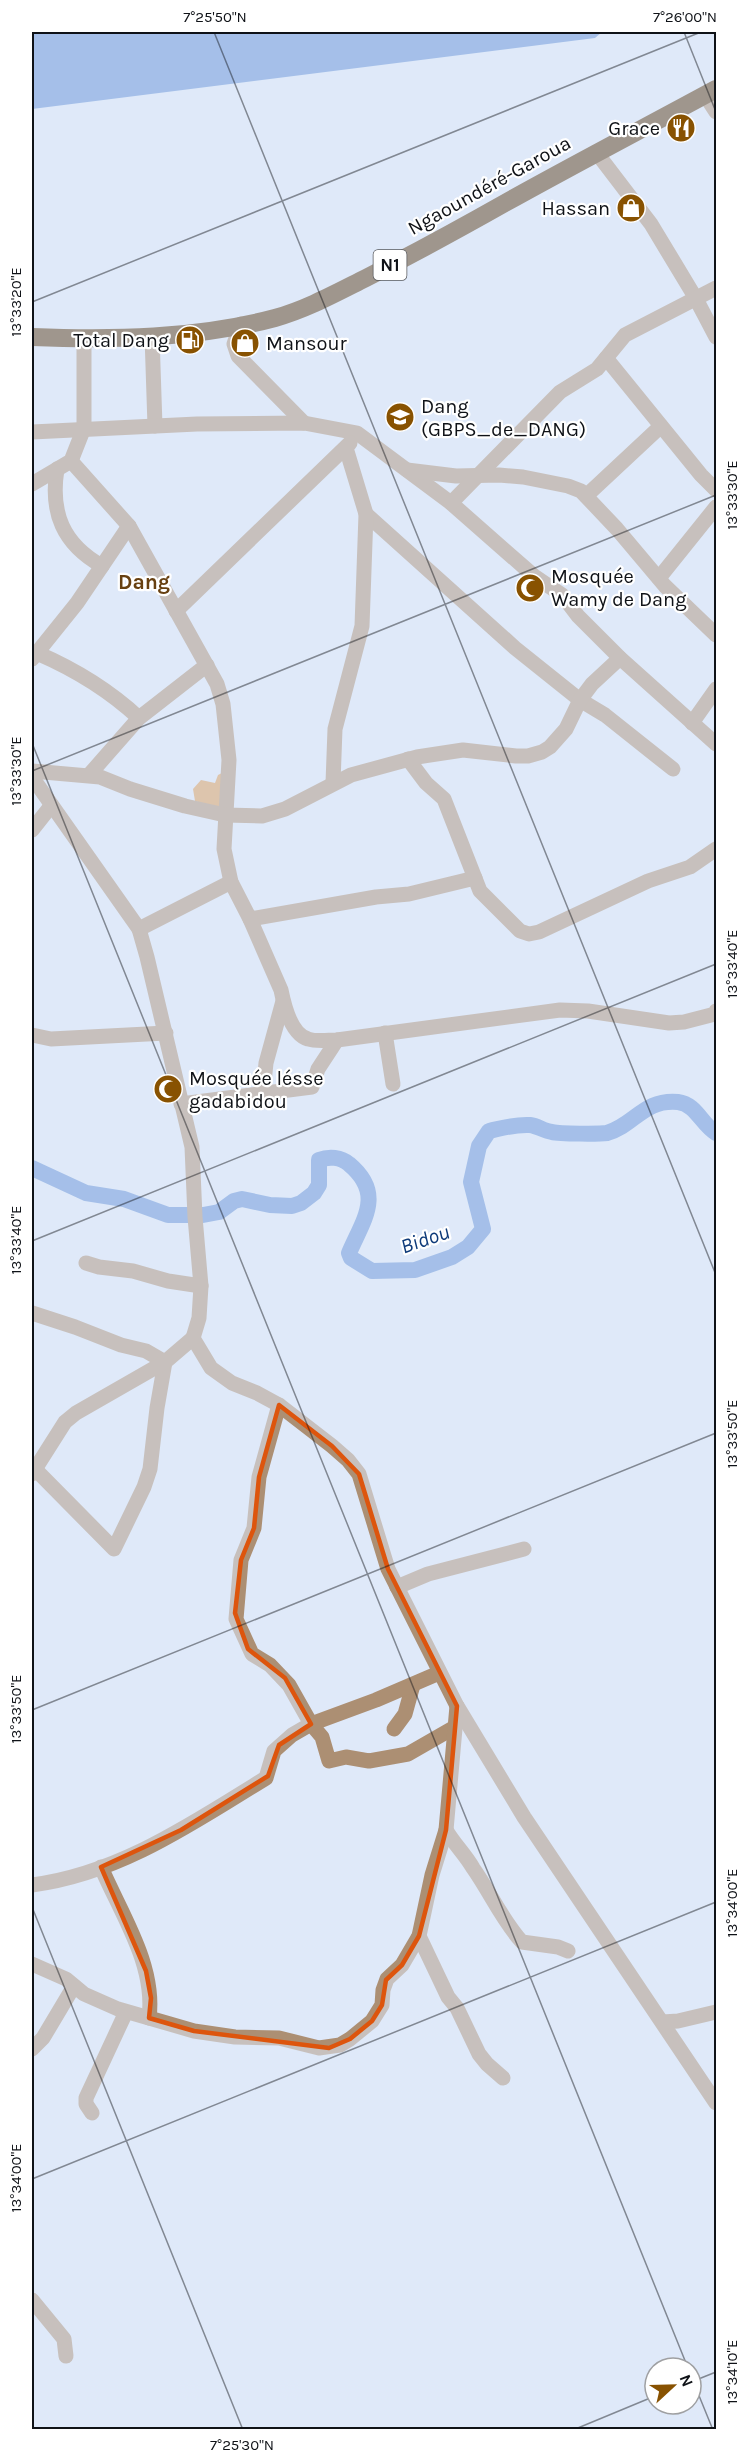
<svg xmlns="http://www.w3.org/2000/svg" width="748" height="2461" font-family="Karla,sans-serif">
<rect width="100%" height="100%" fill="#dfe9f9"/>
<polygon fill="#db9951" points="222,773 223,810 195,801 193,789 201,780 215,783 218,775"/>
<polygon fill="#5f8dd4" points="32,32 602,32 595,38 32,109"/>
<g fill="none" stroke-linecap="round" stroke-linejoin="round">
<path stroke="#5f8dd4" stroke-width="16" d="M32,1168L86,1193L124,1199L168,1215H203L219,1212L234,1201L242,1199L270,1205L292,1206L301,1203L314,1193L319,1185V1160C329,1156 341,1157 349,1164C385,1194 363,1220 349,1253L351,1258L372,1271L415,1270L452,1257L468,1247L483,1229L471,1182L479,1146L489,1131C503,1128 515,1124 530,1125C538,1126 544,1131 552,1132C560,1134 600,1134 607,1133C635,1125 643,1099 678,1102C696,1104 702,1125 716,1133"/>
<g stroke="#ac8f73" stroke-width="15">
<polyline points="705,95 716,112"/>
<polyline points="596,152 651,224 695,297 716,337"/>
<polyline points="241,324 234,344 238,356 304,423"/>
<polyline points="152,336 155,426"/>
<polyline points="606,358 701,475 716,490"/>
<polyline points="32,432 197,424 304,423 357,433 451,503 534,576 562,595 578,616 620,658 716,744"/>
<polyline points="71,461 129,526 217,684 223,704 229,760 224,849 231,882 250,919 376,897 409,894 475,878"/>
<path d="M57,469C50,513 63,544 102,566"/>
<polyline points="407,470 456,476 499,475 523,477 568,486 581,491 617,529 665,586 716,635"/>
<polyline points="32,484 71,461 84,428 84,338"/>
<polyline points="586,496 661,426"/>
<polyline points="451,503 560,392 597,369 625,335 716,288"/>
<polyline points="366,514 515,648 580,700 605,715 673,769"/>
<polyline points="659,578 716,507"/>
<polyline points="176,611 350,443"/>
<path d="M37,653C74,669 110,691 139,718"/>
<polyline points="32,659 77,603 129,526"/>
<polyline points="692,723 716,689"/>
<polyline points="408,759 426,783 444,799 480,891 520,931 529,934 539,932 648,881 690,867 716,849"/>
<polyline points="32,771 100,777 130,789 185,806 225,815 262,816 285,809 351,775 417,757 463,750 516,756 528,756 542,752 550,747 566,729 580,700 592,684 620,658"/>
<polyline points="89,775 139,718 207,665"/>
<polyline points="32,777 139,929 147,957 192,1147 195,1217 201,1286 199,1318 193,1338 211,1368 232,1383 257,1393 279,1405 332,1446 348,1460 359,1474 388,1569 457,1706 524,1817 716,2103"/>
<polyline points="333,783 335,729 362,626 366,514 346,448"/>
<polyline points="32,830 51,806"/>
<path d="M250,919L281,990C284,1005 291,1034 308,1039C317,1042 328,1040 337,1040L560,1010L588,1011L669,1023L684,1022L715,1014L716,1011"/>
<polyline points="139,929 231,882"/>
<polyline points="385,1033 393,1084"/>
<polyline points="32,1035 51,1039 166,1033"/>
<polyline points="263,1092 266,1063 283,1001"/>
<polyline points="181,1104 312,1087 318,1069 337,1040"/>
<polyline points="86,1263 99,1267 133,1271 168,1281 201,1286"/>
<polyline points="32,1313 75,1327 121,1345 146,1351 165,1362 157,1408 150,1469 144,1487 114,1549 35,1469"/>
<polyline points="279,1405 259,1477 254,1528 241,1560 236,1619 252,1654 270,1665 289,1685 311,1724 322,1737 329,1761 346,1757 369,1761 408,1754 455,1727"/>
<polyline points="32,1474 65,1422 76,1413 165,1362 193,1338"/>
<polyline points="397,1587 428,1574 524,1549"/>
<polyline points="394,1729 405,1714 413,1685"/>
<path d="M446,1830C454,1844 465,1854 473,1868C490,1892 502,1920 522,1942L558,1947L568,1951"/>
<path d="M101,1867C121,1914 156,1965 149,2018"/>
<path d="M32,1885C119,1874 193,1823 266,1778L274,1751L292,1735L311,1724L376,1700L439,1673"/>
<polyline points="419,1936 448,1997 457,2008 479,2054 487,2064 503,2078"/>
<polyline points="32,1964 66,1979 84,1994 118,2009 194,2031 235,2037 279,2038 319,2048 340,2045 350,2039 372,2021 382,2005 383,1990 387,1979 402,1965 419,1936 432,1875 446,1830 457,1706"/>
<polyline points="663,2022 678,2021 716,2012"/>
<polyline points="32,2049 43,2038 74,1986"/>
<polyline points="92,2113 86,2104 86,2098 126,2012"/>
<polyline points="32,2300 64,2339 66,2356"/>
</g>
<path stroke="#533209" stroke-width="18" d="M32,337C112,340 196,339 275,318C307,309 336,293 366,278C413,254 459,229 505,203C575,164 646,127 716,89"/>
</g>
<path d="M0 0H748V2461H0ZM279,1405L332,1446L359,1474L388,1569L457,1706L446,1830L419,1936L402,1965L386,1980L382,2005L372,2021L350,2039L329,2048L194,2031L149,2018L151,1998L146,1971L101,1867L181,1830L268,1776L279,1745L311,1724L285,1678L248,1649L235,1613L241,1560L254,1528L259,1477Z" fill="#dfe9f9" fill-opacity=".55" fill-rule="evenodd"/>
<path fill="none" stroke="#dd550d" stroke-width="4.5" stroke-linejoin="round" d="M279,1405L332,1446L359,1474L388,1569L457,1706L446,1830L419,1936L402,1965L386,1980L382,2005L372,2021L350,2039L329,2048L194,2031L149,2018L151,1998L146,1971L101,1867L181,1830L268,1776L279,1745L311,1724L285,1678L248,1649L235,1613L241,1560L254,1528L259,1477Z"/>
<path fill="none" stroke="#0f1217" stroke-width="1.5" stroke-opacity="0.45" d="M214,32L716,1275M684,32L716,112M32,302L701,32M32,743L688,2368M32,771L716,495M32,1241L716,964M32,1710L716,1433M32,1907L243,2430M32,2179L716,1902M691,2376L713,2430M691,2382L716,2372M573,2430L655,2396"/>
<defs>
<g id="restaurant-disc" transform="scale(1.5)"><circle r="9.5" fill="#885201" stroke="#fff"/><path d="M-5-6h1v4h1v-4h1v4h1v-4h1v5L-1.5 .5V6h-2V.5L-5-1ZM5-6V6H3V1.5H1.5Q1.5-4 5-6Z" fill="#fff"/></g>
<g id="shop-disc" transform="scale(1.5)"><circle r="9.5" fill="#885201" stroke="#fff"/><path d="M-5-2.5h2.3a2.7 3.5 0 0 1 5.4 0H5L5.5 6h-11ZM-1.5-2.5h3a1.5 2.3 0 0 0-3 0Z" fill="#fff"/></g>
<g id="fuel-disc" transform="scale(1.5)"><circle r="9.5" fill="#885201" stroke="#fff"/><path d="M-5.5-6h7V0h2V4h1.3V-2.5L3-4.5l.8-.8L6-3V5H2.5V1h-1V6h-7ZM-4.2-4.7v3.2H.2V-4.7Z" fill="#fff"/></g>
<g id="school-disc" transform="scale(1.5)"><circle r="9.5" fill="#885201" stroke="#fff"/><path d="M0-5L7-2L0 1L-7-2ZM-4 1L0 2.5L4 1V4Q0 6-4 4Z" fill="#fff"/></g>
<g id="mosque-disc" transform="scale(1.5)"><circle r="9.5" fill="#885201" stroke="#fff"/><path d="M3.5-4.9A6 6 0 1 0 3.5 4.9A5 5 0 1 1 3.5-4.9Z" fill="#fff"/></g>
</defs>
<g fill-rule="evenodd">
<use href="#restaurant-disc" x="681" y="128"/>
<use href="#shop-disc" x="631" y="208"/>
<use href="#fuel-disc" x="190" y="340"/>
<use href="#shop-disc" x="245" y="343"/>
<use href="#school-disc" x="400" y="417"/>
<use href="#mosque-disc" x="530" y="588"/>
<use href="#mosque-disc" x="168" y="1089"/>
</g>
<g text-anchor="middle" stroke-width="4.5" stroke-linejoin="round" paint-order="stroke">
<rect fill="#fff" stroke="#57595d" stroke-width="1.5" x="373.5" y="250" width="33" height="30" rx="4.5"/>
<g font-size="18" font-weight="bold" fill="#0f1217">
<text x="390" y="271">N1</text>
</g>
<g font-size="20" fill="#0f1217" stroke="#fff" text-anchor="start">
<text x="660" y="135" text-anchor="end">Grace</text>
<text x="610" y="215" text-anchor="end">Hassan</text>
<text x="169" y="347" text-anchor="end">Total Dang</text>
<text x="266" y="350">Mansour</text>
<text x="421" y="413">Dang<tspan x="421" dy="23">(GBPS_de_DANG)</tspan></text>
<text x="551" y="583">Mosquée<tspan x="551" dy="23">Wamy de Dang</tspan></text>
<text x="189" y="1085">Mosquée lésse<tspan x="189" dy="23">gadabidou</tspan></text>
</g>
<g font-size="20" fill="#0f1217" stroke="#fff">
<text transform="translate(489 185) rotate(-29)" y="7">Ngaoundéré-Garoua</text>
</g>
<g font-size="21" font-weight="bold" fill="#674011" stroke="#fff">
<text x="144" y="589">Dang</text>
</g>
<g font-size="21" font-style="italic" fill="#0e3a79" stroke="#fff">
<text transform="translate(425 1239) rotate(-19)" y="7">Bidou</text>
</g>
</g>
<rect width="748" height="2461" fill="none" stroke="#ffffff" stroke-width="66"/>
<g transform="translate(673 2386) rotate(68)"><circle r="28" fill="#ffffff" stroke="#9fa0a2" stroke-width="1.5"/>
<path d="M0-4.5L10 22L0 15L-10 22Z" fill="#885201"/>
<text y="-9" font-size="16" font-weight="bold" text-anchor="middle" fill="#0f1217">N</text>
</g>
<rect x="33" y="33" width="682" height="2395" fill="none" stroke="#0f1217" stroke-width="2"/>
<g font-size="15" text-anchor="middle" fill="#0f1217">
<text x="215" y="22">7°25'50"N</text>
<text x="685" y="22">7°26'00"N</text>
<text transform="translate(16 302) rotate(-90)" y="5">13°33'20"E</text>
<text transform="translate(732 495) rotate(-90)" y="5">13°33'30"E</text>
<text transform="translate(16 771) rotate(-90)" y="5">13°33'30"E</text>
<text transform="translate(732 964) rotate(-90)" y="5">13°33'40"E</text>
<text transform="translate(16 1240) rotate(-90)" y="5">13°33'40"E</text>
<text transform="translate(732 1434) rotate(-90)" y="5">13°33'50"E</text>
<text transform="translate(16 1709) rotate(-90)" y="5">13°33'50"E</text>
<text transform="translate(732 1903) rotate(-90)" y="5">13°34'00"E</text>
<text transform="translate(16 2178) rotate(-90)" y="5">13°34'00"E</text>
<text transform="translate(732 2372) rotate(-90)" y="5">13°34'10"E</text>
<text x="242" y="2450">7°25'30"N</text>
</g>
</svg>
